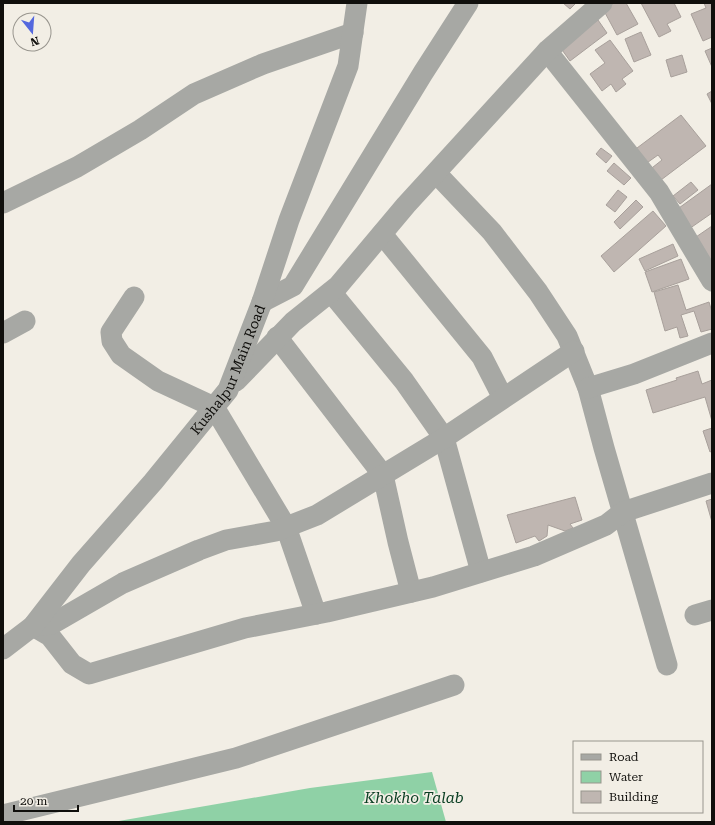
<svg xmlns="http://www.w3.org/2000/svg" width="715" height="825" font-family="'Roboto Serif',serif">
<rect width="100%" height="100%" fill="#f2eee5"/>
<polygon fill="#8fd1a6" points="432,772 446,822 113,822 310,788"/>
<g fill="#bfb6b1" stroke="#a8a09b">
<polygon points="563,3 576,3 570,9"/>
<polygon points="614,3 626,3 638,24 617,35 603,9"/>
<polygon points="641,3 674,3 681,17 667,24 671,31 659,37"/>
<polygon points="704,3 712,3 712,37 703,41 691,14 706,8"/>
<polygon points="598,20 607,33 570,61 560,47"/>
<polygon points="641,32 651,55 634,62 625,39"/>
<polygon points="610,40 633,71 622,79 626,84 616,92 611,84 602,91 590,74 605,63 595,50"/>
<polygon points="712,48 712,67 705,51"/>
<polygon points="682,55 687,72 671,77 666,60"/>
<polygon points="712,91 712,104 707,94"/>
<polygon points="681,115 706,146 657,183 648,171 662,160 658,155 644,165 633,151"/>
<polygon points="601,148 612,156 606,163 596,154"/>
<polygon points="614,163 631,178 624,185 607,171"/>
<polygon points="691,182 698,190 680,204 673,196"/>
<polygon points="712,184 712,213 686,231 672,213"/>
<polygon points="618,190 627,197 615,212 606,205"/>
<polygon points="636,200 643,207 620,229 614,222"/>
<polygon points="653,211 666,226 614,272 601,256"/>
<polygon points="712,226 712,267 693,239"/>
<polygon points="673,244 678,256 645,271 639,259"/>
<polygon points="681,259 689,279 652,292 645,272"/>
<polygon points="678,285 686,310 709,302 712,312 712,329 701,332 694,311 681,315 688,336 680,338 677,327 665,331 654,292"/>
<polygon points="698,371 702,384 712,380 712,421 705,397 653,413 646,390 677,380 676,378"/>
<polygon points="712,428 712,451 710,452 703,431"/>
<polygon points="575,497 582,520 570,524 573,528 565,531 548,525 547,536 539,541 535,536 516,543 507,515"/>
<polygon points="712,499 712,522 706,501"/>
</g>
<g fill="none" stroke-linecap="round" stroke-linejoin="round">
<g stroke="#a7a8a4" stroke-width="21">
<polyline points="547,51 659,192 712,281"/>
<polyline points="436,173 492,232 538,292 567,336 588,388 604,448 667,665"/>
<polyline points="3,203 77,167 140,130 194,94 263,64 353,33"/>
<polyline points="382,234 482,357 503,398"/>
<polyline points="331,292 404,381 444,438 481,572"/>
<polyline points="134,297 111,332 112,341 121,355 158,381 214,407 286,527 316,614"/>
<polyline points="262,302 293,286 423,73 468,3"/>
<polyline points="3,333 25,321"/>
<polyline points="277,337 383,475 398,542 411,592"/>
<polyline points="236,381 293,322 338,286 406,205 547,51 602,3"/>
<polyline points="588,388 634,374 712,343"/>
<polyline points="695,615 712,610"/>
<polyline points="33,626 50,636 72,664 89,674 245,628 327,612 433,587 534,556 606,525 623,512 712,483"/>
<polyline points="33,626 52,624 123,583 199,550 226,540 276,531 317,515 444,438 574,351"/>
<path id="s1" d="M3,649L33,626L81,564L153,482L228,390L262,302L289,220L348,66L357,3"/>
<polyline points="3,815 236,758 454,685"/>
</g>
</g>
<g text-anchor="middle" stroke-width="3.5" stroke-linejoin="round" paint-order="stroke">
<g font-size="14" fill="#100f0c" stroke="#f2eee5">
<text dy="5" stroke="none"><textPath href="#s1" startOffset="362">Kushalpur Main Road</textPath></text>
</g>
<g font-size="15" font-style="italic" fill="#093e22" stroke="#f2eee5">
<text x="414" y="803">Khokho Talab</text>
</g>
</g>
<rect width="715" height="825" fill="none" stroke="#100f0c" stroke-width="8"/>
<rect x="573" y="741" width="130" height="72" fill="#f2eee5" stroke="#98958e"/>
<rect x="581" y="754" width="20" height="6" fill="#a7a8a4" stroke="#98958e"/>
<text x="609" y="761" font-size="12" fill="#100f0c">Road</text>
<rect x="581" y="771" width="20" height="12" fill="#8fd1a6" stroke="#98958e"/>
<text x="609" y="781" font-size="12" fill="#100f0c">Water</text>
<rect x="581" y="791" width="20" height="12" fill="#bfb6b1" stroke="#98958e"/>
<text x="609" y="801" font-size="12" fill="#100f0c">Building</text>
<g transform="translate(32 32) rotate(163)"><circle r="19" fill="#f2eee5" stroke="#98958e"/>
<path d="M0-3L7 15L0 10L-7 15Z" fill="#5468de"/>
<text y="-6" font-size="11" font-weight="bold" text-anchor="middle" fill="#100f0c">N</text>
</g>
<path d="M14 805v6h64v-6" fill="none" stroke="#100f0c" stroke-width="2"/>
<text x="20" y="805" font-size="12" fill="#100f0c" stroke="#f2eee5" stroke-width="3" paint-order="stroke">20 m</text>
</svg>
